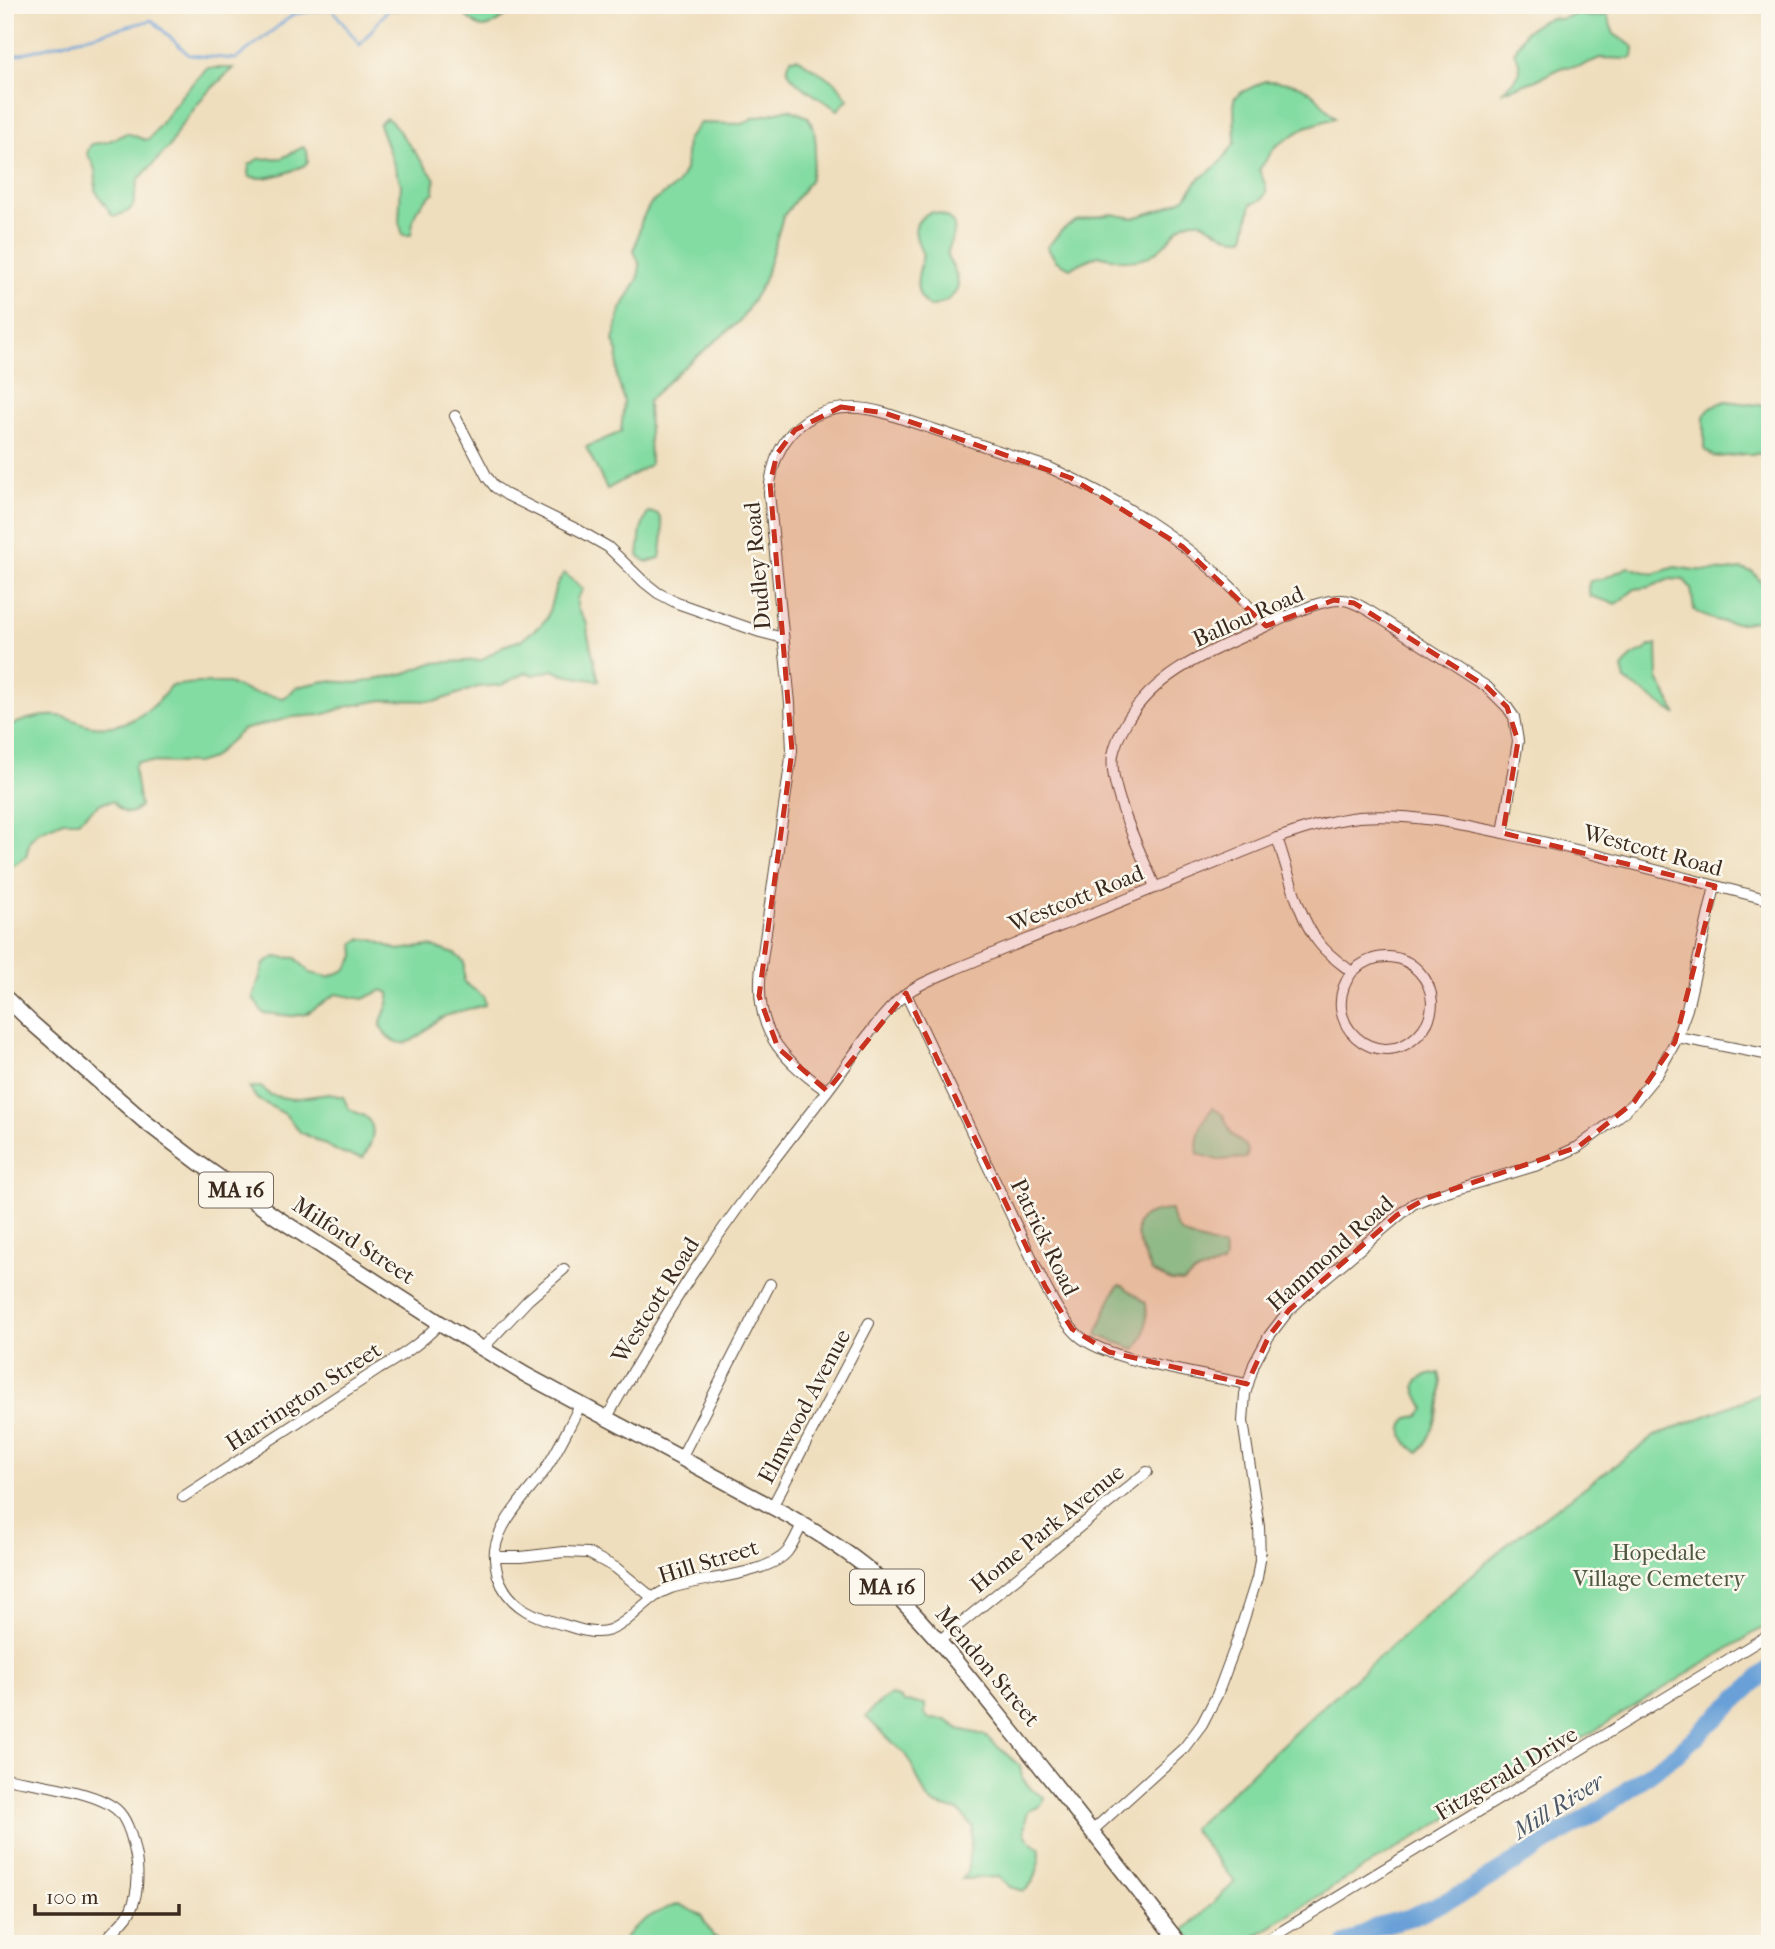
<svg xmlns="http://www.w3.org/2000/svg" width="1775" height="1949" font-family="'IM FELL French Canon',serif">
<rect width="100%" height="100%" fill="#fbf7ec"/>
<filter id="ink" filterUnits="userSpaceOnUse"><feTurbulence type="fractalNoise" baseFrequency=".0143" numOctaves="2"/><feDisplacementMap in="SourceGraphic" scale="14" xChannelSelector="R" yChannelSelector="G"/><feConvolveMatrix kernelMatrix="1 2 1 2 8 2 1 2 1" color-interpolation-filters="sRGB"/></filter>
<filter id="wash" filterUnits="userSpaceOnUse"><feTurbulence type="fractalNoise" baseFrequency=".00686" numOctaves="4" result="noise"/><feDisplacementMap in="SourceGraphic" scale="28" xChannelSelector="R" yChannelSelector="G"/><feGaussianBlur stdDeviation="1.57" result="paint"/><feColorMatrix in="noise" values="0 0 0 0 0 0 0 0 0 0 0 0 0 0 0 0 0 1.4 0 .05"/><feComposite in="paint" operator="in"/></filter>
<g filter="url(#wash)">
<rect width="100%" height="100%" fill="#efdebd"/>
<g fill="#83dca2" stroke="#5f8360" stroke-width="2">
<path d="M393,5H515C509,14 495,26 484,27C474,27 469,16 461,13C442,4 410,9 389,10Z"/>
<path d="M1577,14L1592,17L1607,15L1614,34L1634,47L1633,57L1629,59L1600,58L1581,66L1563,67L1534,81L1503,91C1517,76 1527,73 1514,53L1525,32L1541,21L1551,18L1560,19Z"/>
<path d="M797,58L836,83L848,99L838,110C828,103 789,82 788,70C787,68 790,60 791,59Z"/>
<path d="M207,68H233L204,96L178,130L170,146L138,180L133,206L127,212L116,216L112,215L95,190C97,175 96,166 87,154L89,148L92,144L107,142L127,133L145,140L150,138L183,94Z"/>
<path d="M1265,81C1307,82 1308,88 1335,118L1306,127L1276,146L1259,170C1267,187 1273,197 1251,204L1244,238C1239,238 1232,238 1227,236C1215,232 1206,220 1193,221C1182,223 1177,229 1171,237C1148,266 1131,263 1098,255L1070,268L1056,261L1047,247L1062,230L1076,221L1112,214L1133,218L1160,210L1185,198L1198,180L1219,164L1235,143L1234,99L1242,92Z"/>
<polygon points="789,109 808,117 814,129 816,147 810,180 783,217 764,281 741,320 678,372 648,401 650,465 607,489 586,447 621,432 624,401 617,377 618,352 613,341 621,309 638,279 640,265 634,251 642,219 651,203 677,185 685,170 687,140 700,123 743,124 753,118"/>
<path d="M386,118L392,122L435,179L434,192C415,209 414,211 411,235H403L399,222L401,184L379,124Z"/>
<path d="M303,147L307,151L308,161L305,165C290,172 267,181 250,177L248,174L249,165L258,159L282,158Z"/>
<path d="M930,212C937,212 942,214 948,218C962,228 949,242 947,256C949,262 953,266 955,272C965,293 947,303 929,307C910,290 919,275 923,255C915,236 908,224 930,212Z"/>
<path d="M1726,401L1758,405L1770,404V455C1752,451 1733,457 1714,457L1704,449V416L1712,406Z"/>
<path d="M648,512L658,514C666,526 662,544 660,558L647,562L638,556L641,529Z"/>
<path d="M1628,567L1653,574L1675,567L1695,570L1727,571L1741,569L1753,572L1770,593V622C1753,618 1751,624 1736,623C1722,623 1705,618 1694,610L1691,588L1684,580L1670,579L1650,587L1635,589L1616,604L1590,596L1588,587L1590,581L1605,578Z"/>
<path d="M564,573L583,589L577,599V608L587,624L588,635L599,681L564,675L553,670L533,675L527,672L502,685L478,687L437,701L383,700L349,706L322,715L293,717L242,730L212,758L196,763L137,762L134,768L140,806C130,818 121,813 113,801L101,803L78,821H63L38,832L30,840L26,857L5,871V728C22,720 39,714 57,716C70,716 81,725 93,726C125,730 154,712 170,686L196,683H228L250,692L284,698L297,687L325,681L359,683L406,673L432,663L482,660L503,646L521,640L542,624L547,618L556,586Z"/>
<polygon points="1657,645 1658,679 1677,715 1625,680 1622,668 1633,655 1644,651 1649,646"/>
<path d="M361,939L374,940L397,950L430,946L455,954L464,962V982L484,997L485,1005C471,1009 454,1011 441,1018C426,1026 413,1050 394,1041C390,1039 384,1034 382,1029C377,1020 392,1005 389,993L383,990L363,999L336,994L306,1014L293,1016L263,1013L253,998L264,964L275,957L296,958L310,973L328,977L346,970L355,956L354,943Z"/>
<path d="M249,1087H261L270,1095L292,1099L329,1094L343,1097C345,1100 346,1104 348,1107C352,1112 358,1113 364,1116C380,1126 371,1145 363,1158L343,1154L300,1132L285,1114L257,1099Z"/>
<path d="M1213,1108L1223,1115L1232,1135L1246,1146L1248,1152L1246,1158L1218,1160L1198,1154C1195,1138 1202,1119 1213,1108Z"/>
<path d="M1171,1210C1175,1242 1200,1238 1224,1248L1225,1259L1223,1264L1195,1273L1183,1282L1171,1281L1152,1272C1138,1239 1119,1213 1171,1210Z"/>
<path d="M1119,1285L1123,1286L1146,1303C1148,1320 1146,1337 1135,1349L1099,1336L1097,1334C1102,1321 1111,1293 1119,1285Z"/>
<path d="M1439,1373C1446,1395 1434,1435 1419,1452C1411,1449 1401,1439 1403,1429C1403,1425 1406,1422 1408,1418L1419,1416L1425,1409C1412,1385 1408,1379 1439,1373Z"/>
<polygon points="1770,1390 1770,1623 1581,1739 1344,1880 1243,1944 1197,1944 1184,1931 1235,1882 1192,1829 1320,1709 1507,1544 1655,1436"/>
<path d="M891,1695L899,1697L904,1702L925,1704V1714L929,1719L946,1720L959,1729L984,1735L1020,1766L1022,1778L1032,1790L1044,1797C1043,1807 1036,1808 1028,1811C1022,1832 1022,1836 1040,1849C1039,1865 1038,1880 1024,1891L1010,1887L999,1877L962,1879L967,1874L973,1827L959,1811L933,1804L927,1799L908,1757L866,1717L874,1707Z"/>
<path d="M679,1904L701,1915L713,1936L719,1939L722,1944H621C633,1923 657,1911 679,1904Z"/>
</g>
<g fill="none" stroke-linecap="round" stroke-linejoin="round">
<polyline stroke="#69a0d7" stroke-width="2.5" points="5,58 152,20 189,55 236,59 294,14 332,9 360,45 389,8 401,5"/>
<polyline stroke="#69a0d7" stroke-width="18" points="1346,1944 1378,1926 1411,1917 1466,1892 1604,1807 1679,1752 1770,1668"/>
</g>
</g>
<g filter="url(#ink)">
<g fill="none" stroke-linecap="round" stroke-linejoin="round">
<g stroke="#564536" stroke-width="12">
<g id="street">
<polyline points="455,416 487,477 495,487 507,495 580,531 608,547 644,582 658,593 677,603 760,632 783,638"/>
<path d="M1277,838C1288,869 1298,918 1319,943C1328,955 1340,963 1352,972C1401,927 1459,994 1418,1035C1378,1075 1315,1022 1352,972"/>
<path d="M1155,887C1142,855 1108,788 1113,755C1115,743 1121,732 1127,721C1157,670 1215,650 1266,626C1289,616 1316,600 1342,600C1352,600 1362,607 1371,612L1487,687L1507,707L1514,717L1518,741L1503,833"/>
<path d="M906,994L1045,1286C1054,1303 1064,1322 1078,1335C1106,1361 1207,1375 1247,1384"/>
<polyline points="1677,1037 1770,1055"/>
<path d="M827,1091C778,1057 754,1028 761,967L792,751L790,703L769,493C774,426 822,395 885,413L1050,468C1114,496 1184,540 1234,590C1245,602 1255,614 1266,626"/>
<polyline points="482,1349 528,1300 564,1269"/>
<path d="M581,1404C569,1426 559,1449 545,1470C528,1494 499,1521 495,1550C494,1559 496,1568 498,1576C509,1609 538,1618 568,1626C581,1630 596,1635 610,1630C633,1621 647,1596 671,1588C700,1578 768,1575 787,1552C793,1544 798,1533 802,1524"/>
<path d="M607,1417C636,1367 664,1315 697,1267C737,1206 782,1149 827,1091C849,1063 876,1019 903,996C917,984 938,977 955,969L1277,838C1304,829 1331,820 1359,817C1410,813 1463,824 1512,835C1599,854 1684,878 1770,900"/>
<polyline points="681,1458 770,1284"/>
<path d="M183,1497L379,1369C403,1355 420,1344 440,1323"/>
<polyline points="772,1507 869,1323"/>
<polyline points="495,1557 521,1557 564,1552 588,1553 616,1568 653,1598"/>
<polyline points="939,1641 1147,1472"/>
<path d="M5,1778C33,1784 100,1791 119,1812C129,1823 133,1842 136,1857C139,1875 138,1899 128,1915C121,1925 110,1933 103,1944"/>
<polyline points="1092,1831 1184,1748 1202,1724 1217,1695 1235,1647 1257,1578 1260,1560 1259,1527 1243,1421 1245,1394 1254,1364 1269,1336 1289,1310 1304,1296 1413,1204 1427,1198 1538,1165 1578,1147 1617,1118 1634,1102 1658,1073 1675,1042 1687,1009 1715,886"/>
<polyline points="1261,1944 1770,1634"/>
</g>
</g>
<g stroke="#564536" stroke-width="17">
<path id="primary" d="M5,997L33,1024L144,1121L199,1163L276,1217L448,1328L526,1375L789,1516C816,1532 844,1549 868,1569C923,1617 967,1675 1012,1731C1069,1801 1124,1873 1180,1944"/>
</g>
<use href="#street" stroke="#fff" stroke-width="10"/>
<use href="#primary" stroke="#fff" stroke-width="14"/>
</g>
</g>
<path fill="#c8321e" fill-opacity="0.2" stroke="#c8321e" stroke-width="5" stroke-dasharray="14 9" stroke-linejoin="round" d="M841,407L885,413L1071,478L1183,547L1266,626L1334,600L1354,603L1487,687L1507,707L1518,741L1503,833L1715,886L1675,1042L1634,1102L1578,1147L1427,1198L1397,1215L1289,1310L1269,1336L1247,1384L1109,1352L1072,1329L1045,1286L906,993L827,1091L778,1048L759,996L792,751L770,483L777,454L795,430Z"/>
<g text-anchor="middle" stroke-width="5" stroke-linejoin="round" paint-order="stroke">
<g fill="#fbf7ec" stroke="#75685c" stroke-width="2">
<rect x="199" y="1172.5" width="74" height="35" rx="5"/>
<rect x="850" y="1569.5" width="74" height="35" rx="5"/>
</g>
<g font-size="21" font-weight="bold" fill="#3b2a1e">
<text x="236" y="1197">MA 16</text>
<text x="887" y="1594">MA 16</text>
</g>
<g font-size="23" fill="#3b2a1e" stroke="#fbf7ec">
<text transform="translate(757 566) rotate(-95)" y="8">Dudley Road</text>
<text transform="translate(1248 616) rotate(-24)" y="8">Ballou Road</text>
<text transform="translate(1653 850) rotate(15)" y="8">Westcott Road</text>
<text transform="translate(1076 898) rotate(-22)" y="8">Westcott Road</text>
<text transform="translate(1045 1237) rotate(64)" y="8">Patrick Road</text>
<text transform="translate(354 1240) rotate(33)" y="8">Milford Street</text>
<text transform="translate(1330 1253) rotate(-42)" y="8">Hammond Road</text>
<text transform="translate(655 1300) rotate(-58)" y="8">Westcott Road</text>
<text transform="translate(303 1396) rotate(-33)" y="8">Harrington Street</text>
<text transform="translate(804 1406) rotate(-62)" y="8">Elmwood Avenue</text>
<text transform="translate(1047 1528) rotate(-39)" y="8">Home Park Avenue</text>
<text transform="translate(708 1561) rotate(-17)" y="8">Hill Street</text>
<text transform="translate(988 1666) rotate(50)" y="8">Mendon Street</text>
<text transform="translate(1506 1773) rotate(-31)" y="8">Fitzgerald Drive</text>
</g>
<g font-size="23" fill="#4d563f" stroke="#fbf7ec">
<text x="1659" y="1560">Hopedale<tspan x="1659" dy="26">Village Cemetery</tspan></text>
</g>
<g font-size="24" font-style="italic" fill="#4d5968" stroke="#fbf7ec">
<text transform="translate(1558 1806) rotate(-32)" y="8">Mill River</text>
</g>
</g>
<rect width="1775" height="1949" fill="none" stroke="#fbf7ec" stroke-width="28"/>
<path d="M35 1904v10h144v-10" fill="none" stroke="#3b2a1e" stroke-width="3.5"/>
<text x="46" y="1904" font-size="21" fill="#3b2a1e" stroke="#fbf7ec" stroke-width="5" paint-order="stroke">100 m</text>
</svg>
